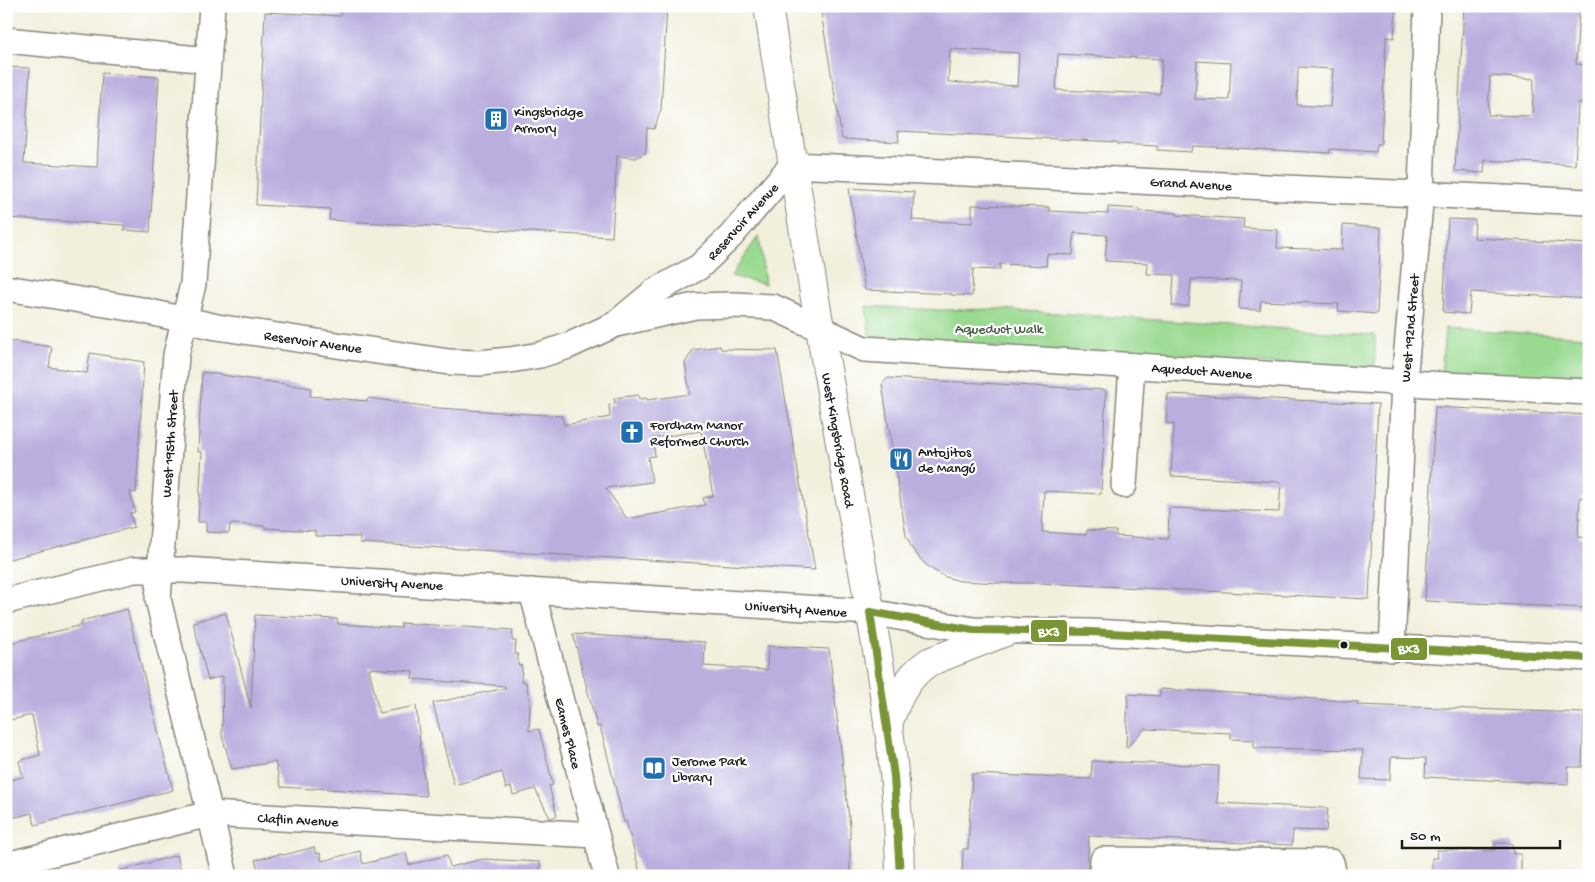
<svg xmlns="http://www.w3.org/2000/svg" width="1595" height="882" font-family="'Gochi Hand',sans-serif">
<rect width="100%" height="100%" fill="#fff"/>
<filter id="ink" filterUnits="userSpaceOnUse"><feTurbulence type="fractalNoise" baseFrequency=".02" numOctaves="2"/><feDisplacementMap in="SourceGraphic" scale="10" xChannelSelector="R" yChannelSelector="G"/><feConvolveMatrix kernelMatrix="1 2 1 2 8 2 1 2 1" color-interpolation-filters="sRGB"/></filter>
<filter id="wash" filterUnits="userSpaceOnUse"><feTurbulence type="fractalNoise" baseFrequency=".0096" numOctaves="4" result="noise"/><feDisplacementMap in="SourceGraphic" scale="20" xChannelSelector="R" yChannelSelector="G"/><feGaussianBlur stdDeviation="1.12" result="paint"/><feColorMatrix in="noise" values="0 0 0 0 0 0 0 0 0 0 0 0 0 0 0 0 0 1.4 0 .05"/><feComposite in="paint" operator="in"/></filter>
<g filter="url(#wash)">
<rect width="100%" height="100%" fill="#f2efdc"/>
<g fill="#99da90" stroke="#5a7b56">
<polygon points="759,235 765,284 731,276"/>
<polygon points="866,306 940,310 997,309 1375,335 1375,370 870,340"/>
<polygon points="1445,328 1589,337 1589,380 1441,373"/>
</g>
<g id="blocks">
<g fill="#baaedf" fill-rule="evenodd">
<polygon points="342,6 667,6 661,110 654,129 647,128 646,149 645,153 636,158 617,156 612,237 329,220 330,209 256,205 265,12 341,16"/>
<path d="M820,6H1396L1394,38L1386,37L1381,144H1377L1376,152L1330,149V153L1192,146L1191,152L1157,150V146L1117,144V142L898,131L899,142L842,139ZM950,49L1019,53L1017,86L948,82ZM1058,54L1162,59L1160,94L1056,90ZM1197,61L1231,63L1229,100L1195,99ZM1298,67L1333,69L1330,107L1297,105Z"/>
<path d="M1464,6H1579L1576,64L1589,65V104L1578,103L1575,165L1485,160L1484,173L1455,171ZM1490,76L1534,79L1532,116L1488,115Z"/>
<polygon points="6,67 30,68 24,163 97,167 102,73 159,77 150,232 124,230 124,225 6,218"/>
<polygon points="849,188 914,192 912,220 972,223 972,205 1049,207 1049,211 1108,214 1108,207 1139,209 1139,211 1177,213 1177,215 1244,219 1243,228 1278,230 1277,248 1342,250 1343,225 1381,228 1377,314 1338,311 1339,304 1261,301 1260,310 1239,309 1241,281 1191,279 1189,306 1172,306 1174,275 1147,274 1148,263 1105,261 1107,235 1074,233 1073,255 1047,254 1046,266 1000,264 1000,270 973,269 972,296 951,295 951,294 865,290"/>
<polygon points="1448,219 1475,220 1474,238 1589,244 1589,299 1471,292 1469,314 1443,312"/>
<polygon points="6,340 52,347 49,367 87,373 90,353 144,362 136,493 130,492 135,512 130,513 134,527 6,560"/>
<path d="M720,346L721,349L777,350L815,570L360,543V537L315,536V531L265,528V526L230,524L229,533L206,532V522H198L202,452H198L202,372L311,388L310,396L367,401L368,398L438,408L562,416L564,425L610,417L609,405L615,404L614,398L638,395L639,399L646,398L647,400L690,394L685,363L693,350ZM701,431L713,496L703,498L705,505L627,519L606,488L652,482L648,457L655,456L653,438Z"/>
<polygon points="888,378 1106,390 1101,494 1044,491 1042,532 1086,535 1087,530 1116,531 1116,536 1168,539 1169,508 1279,512 1281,482 1171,476 1174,424 1166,423 1168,394 1378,404 1369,599 1039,583 1000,583 960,581 946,577 933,570 924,563 912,549 906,535 882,384"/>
<polygon points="1435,407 1589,415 1589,498 1580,497 1578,537 1589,538 1589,608 1425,601"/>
<polygon points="127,609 173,790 35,825 32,813 12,818 6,794 6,781 23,777 19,761 40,755 32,715 6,721 6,644 82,625 81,621"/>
<polygon points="226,613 251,708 255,615 337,619 338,624 371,626 401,628 401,623 513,630 512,641 516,641 515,654 518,654 518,665 522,666 521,681 526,682 530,703 529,731 539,729 553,785 549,786 557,816 550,818 535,789 513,795 511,787 506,789 502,772 454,785 433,703 506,688 505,686 412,679 413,671 369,668 379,713 416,706 426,796 314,788 314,789 281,787 275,762 232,769 222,736 223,676 208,680 193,622"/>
<polygon points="573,634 705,642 704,666 767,670 768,646 829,649 850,826 850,876 641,876 626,821 624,822 600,726 597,727"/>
<polygon points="1160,689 1231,693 1358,702 1357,705 1584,713 1582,767 1568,767 1568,784 1425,777 1426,758 1391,757 1390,780 1361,779 1363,750 1254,748 1254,740 1231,739 1231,733 1144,729 1126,748 1128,694 1160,696"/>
<polygon points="1092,761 1219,766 1217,803 1328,808 1326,831 1293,830 1292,845 1089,836 1087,876 962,876 963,849 968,849 972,774 1091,779"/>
<polygon points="1495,843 1512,843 1513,854 1521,854 1521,876 1432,876 1432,858 1438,858 1437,850 1495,850"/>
<polygon points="314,847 316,854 320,853 322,861 360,851 363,864 406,853 409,865 447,855 450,867 483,859 540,862 540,876 260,876 255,860 280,854 284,855"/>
<polygon points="177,855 182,876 119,876 119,871"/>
</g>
</g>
</g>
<g filter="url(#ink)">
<use href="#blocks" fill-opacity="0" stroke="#87867c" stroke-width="1"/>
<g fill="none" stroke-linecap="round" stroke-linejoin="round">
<g stroke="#87867c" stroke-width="28">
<g id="minor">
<polyline points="212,6 193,284 176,355 158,599 225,876"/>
<polyline points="6,40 208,60"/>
<polyline points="6,288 136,309 217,327 449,362 479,363 510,360 540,355 568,346 616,324 695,306 733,305 773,307 864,349 1426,384 1589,392"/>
<polyline points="619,321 654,292 699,267 731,236 792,165 1589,202"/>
<polyline points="1124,485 1132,366"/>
<polyline points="532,591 607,876"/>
<polyline points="6,601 134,570 183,570 870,612 973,630 1090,632 1589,658"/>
<polyline points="1392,649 1404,382 1421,193 1427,6"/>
<polyline points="6,865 209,814 596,835"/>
<polyline points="1102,876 1103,860 1331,862 1334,876"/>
</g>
</g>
<g stroke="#87867c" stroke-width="30">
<g id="major">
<path d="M768,6C792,164 818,321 846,477C869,609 899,742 900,876"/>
<path d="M888,724C897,699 906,677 929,662L1008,631"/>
</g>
</g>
<use href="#minor" stroke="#fff" stroke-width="25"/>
<use href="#major" stroke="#fff" stroke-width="28"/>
<g stroke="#fff" stroke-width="11">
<g id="bus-1">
<polyline points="870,612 973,630 1090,632 1589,658"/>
<polyline points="870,612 894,776 900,876"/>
</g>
</g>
<use href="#bus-1" stroke="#799534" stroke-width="8"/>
</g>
</g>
<defs>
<g id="building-square" transform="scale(1.25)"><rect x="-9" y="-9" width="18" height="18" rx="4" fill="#1f6fb2" stroke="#fff"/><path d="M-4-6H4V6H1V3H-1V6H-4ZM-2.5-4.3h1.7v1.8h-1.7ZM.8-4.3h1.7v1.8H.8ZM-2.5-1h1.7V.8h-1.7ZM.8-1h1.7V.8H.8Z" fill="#fff"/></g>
<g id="church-square" transform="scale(1.25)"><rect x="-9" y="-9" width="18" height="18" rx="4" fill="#1f6fb2" stroke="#fff"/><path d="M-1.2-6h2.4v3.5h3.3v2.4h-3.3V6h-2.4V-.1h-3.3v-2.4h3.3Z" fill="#fff"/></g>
<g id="restaurant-square" transform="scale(1.25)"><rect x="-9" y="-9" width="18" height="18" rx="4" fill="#1f6fb2" stroke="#fff"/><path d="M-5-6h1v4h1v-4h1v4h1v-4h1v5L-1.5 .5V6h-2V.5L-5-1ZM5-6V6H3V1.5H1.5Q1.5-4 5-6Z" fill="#fff"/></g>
<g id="library-square" transform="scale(1.25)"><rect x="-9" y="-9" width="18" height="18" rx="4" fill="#1f6fb2" stroke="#fff"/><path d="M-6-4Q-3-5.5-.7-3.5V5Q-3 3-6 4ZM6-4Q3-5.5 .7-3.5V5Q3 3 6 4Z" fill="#fff"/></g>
</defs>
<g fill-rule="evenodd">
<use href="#building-square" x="496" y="119"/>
<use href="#church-square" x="632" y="432"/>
<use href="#restaurant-square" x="901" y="459"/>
<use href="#library-square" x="654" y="768"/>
</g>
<circle fill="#1c1c1c" stroke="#fff" stroke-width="2" cx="1344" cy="645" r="4.5"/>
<g text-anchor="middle" stroke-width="4.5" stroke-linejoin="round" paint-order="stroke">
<g font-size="14" fill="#1c1c1c" stroke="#fff" text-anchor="start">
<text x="514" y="116">Kingsbridge<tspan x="514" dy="16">Armory</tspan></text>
<text x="650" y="429">Fordham Manor<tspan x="650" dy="16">Reformed Church</tspan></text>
<text x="918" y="456">Antojitos<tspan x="918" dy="16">de Mangú</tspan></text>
<text x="672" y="765">Jerome Park<tspan x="672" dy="16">Library</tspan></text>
</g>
<g font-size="14" fill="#1c1c1c" stroke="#fff">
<text transform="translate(1191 183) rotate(3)" y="5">Grand Avenue</text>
<text transform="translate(742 221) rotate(-48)" y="5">Reservoir Avenue</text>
<text transform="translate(1409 328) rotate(-85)" y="5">West 192nd Street</text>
<text transform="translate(313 341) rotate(8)" y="5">Reservoir Avenue</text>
<text transform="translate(1202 370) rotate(4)" y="5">Aqueduct Avenue</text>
<text transform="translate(839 440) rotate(80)" y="5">West Kingsbridge Road</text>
<text transform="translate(169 444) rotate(-86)" y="5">West 195th Street</text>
<text transform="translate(392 582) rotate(3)" y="5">University Avenue</text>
<text transform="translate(796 608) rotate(4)" y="5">University Avenue</text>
<text transform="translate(569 733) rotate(76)" y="5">Eames Place</text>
<text transform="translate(298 819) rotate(3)" y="5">Claflin Avenue</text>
</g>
<g font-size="14" fill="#485e45" stroke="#fff">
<text x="999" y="333">Aqueduct Walk</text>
</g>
</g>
<g stroke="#fff" stroke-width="2">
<rect x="1030" y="619" width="38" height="24" rx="5" fill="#799534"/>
<rect x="1390" y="637" width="38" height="24" rx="5" fill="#799534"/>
</g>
<g font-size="14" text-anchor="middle" font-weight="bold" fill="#fff">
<text x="1049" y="636">Bx3</text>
<text x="1409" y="653">Bx3</text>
</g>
<rect width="1595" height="882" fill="none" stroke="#fff" stroke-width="25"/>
<path d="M1402 840v8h158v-8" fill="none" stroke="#1c1c1c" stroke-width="2.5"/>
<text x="1410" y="840" font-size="15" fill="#1c1c1c" stroke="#ffffff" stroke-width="4" paint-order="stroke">50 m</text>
</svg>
